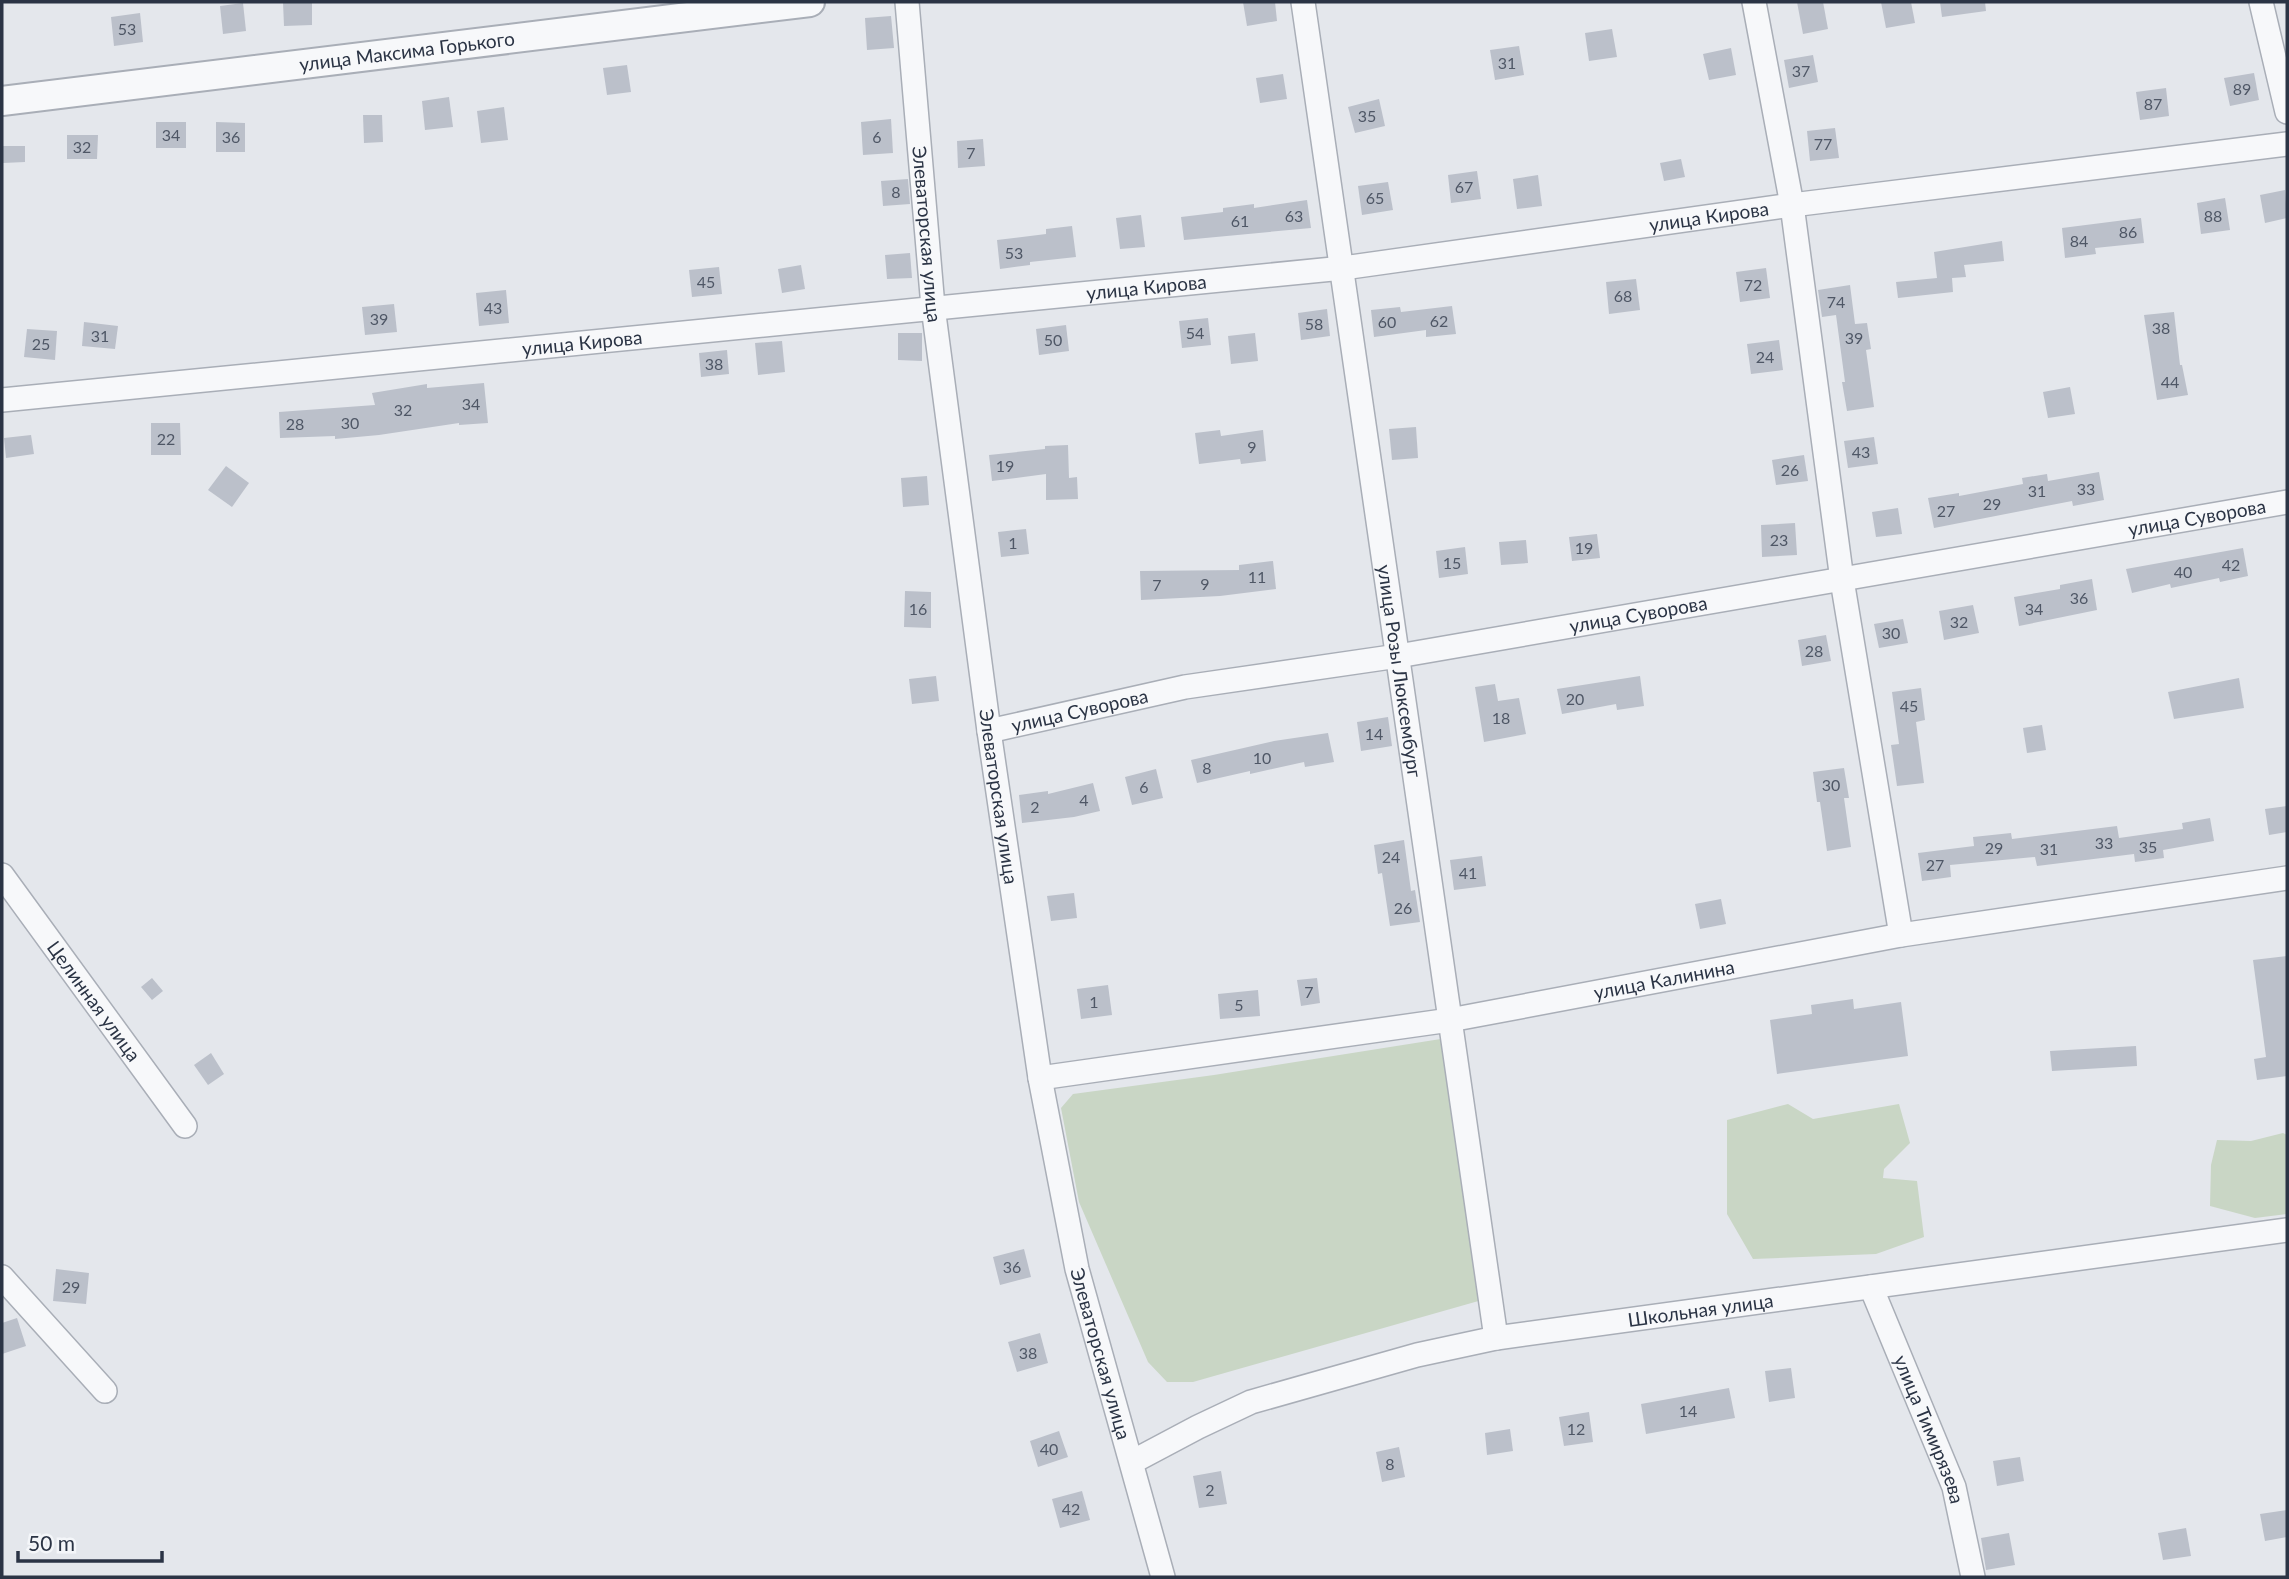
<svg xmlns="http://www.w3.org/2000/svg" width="2289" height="1579" font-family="Lato,sans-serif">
<rect width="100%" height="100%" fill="#e4e7ec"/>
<g fill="#c9d6c5">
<polygon points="1447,1038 1482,1300 1193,1382 1167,1382 1148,1362 1079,1202 1061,1108 1073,1094 1214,1075"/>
<polygon points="1788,1104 1813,1119 1899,1104 1910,1143 1884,1169 1883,1178 1917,1181 1924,1237 1876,1254 1753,1259 1727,1214 1727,1120"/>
<polygon points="2283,1133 2287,1135 2287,1214 2255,1218 2210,1206 2211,1165 2217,1140 2251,1141"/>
</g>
<g fill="#bbc0ca">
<polygon points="283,2 312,2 312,25 284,26"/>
<polygon points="1243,2 1275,2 1277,21 1247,26"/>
<polygon points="1797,2 1823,2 1828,29 1803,34"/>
<polygon points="1881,2 1911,2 1915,23 1886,28"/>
<polygon points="1940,2 1985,2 1986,11 1942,17"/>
<polygon points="243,3 246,31 223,34 220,6"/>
<polygon points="140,13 143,42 114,46 111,17"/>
<polygon points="891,16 894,48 867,50 865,18"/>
<polygon points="1612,29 1617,57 1589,61 1585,33"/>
<polygon points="1519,46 1524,75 1495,80 1490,50"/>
<polygon points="1731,48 1736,75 1709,80 1703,54"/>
<polygon points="1813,55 1818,82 1789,88 1784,60"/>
<polygon points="627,65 631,92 607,95 603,68"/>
<polygon points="2254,73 2259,100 2230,106 2224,78"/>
<polygon points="1283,74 1287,99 1260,103 1256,78"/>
<polygon points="2166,88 2169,116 2140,120 2136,92"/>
<polygon points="449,97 453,127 425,130 422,101"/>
<polygon points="1379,99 1385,126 1355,133 1348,107"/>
<polygon points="504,107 508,140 481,143 477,111"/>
<polygon points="363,115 382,115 383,142 364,143"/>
<polygon points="891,119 893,153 863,155 861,122"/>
<rect x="156" y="122" width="30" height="26"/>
<polygon points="216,122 245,123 245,152 216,152"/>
<polygon points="1835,128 1839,158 1810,161 1807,131"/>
<polygon points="67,135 98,135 97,159 67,159"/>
<polygon points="983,139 985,166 958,168 957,141"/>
<polygon points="2,146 25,146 25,162 3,163"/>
<polygon points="1681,159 1685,177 1664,181 1660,163"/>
<polygon points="1477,171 1481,199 1451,203 1448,175"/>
<polygon points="1538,175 1542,206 1517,209 1513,179"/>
<polygon points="908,179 910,204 883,206 881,181"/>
<polygon points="1388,182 1393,210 1362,215 1358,186"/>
<polygon points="2285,190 2287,218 2265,223 2260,195"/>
<polygon points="2225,198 2230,230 2201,234 2197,203"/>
<polygon points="1307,200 1311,228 1184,240 1181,217 1223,212 1223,208 1254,204 1254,208"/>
<polygon points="1141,215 1145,247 1120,249 1116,218"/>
<polygon points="2141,218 2144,243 2095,248 2096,254 2065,258 2062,228"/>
<polygon points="1072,226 1076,257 1030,262 1030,265 1000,269 997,240 1046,234 1046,229"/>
<polygon points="2002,241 2004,261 1964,265 1966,277 1952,278 1953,292 1898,298 1896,282 1937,278 1934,252"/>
<polygon points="910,253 912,278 887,279 885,255"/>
<polygon points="801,265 805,289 782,293 778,269"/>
<polygon points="719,267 722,294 692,297 689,270"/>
<polygon points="1766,268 1770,298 1740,302 1736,272"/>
<polygon points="1636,279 1640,310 1609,314 1606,282"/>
<polygon points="1850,285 1855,324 1867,323 1871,349 1866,350 1874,407 1847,411 1842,382 1845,382 1836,315 1822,317 1818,290"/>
<polygon points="506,290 509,323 479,326 476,293"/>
<polygon points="394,304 397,332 365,335 362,307"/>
<polygon points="1452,306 1456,334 1426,337 1426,330 1374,337 1371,310 1400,307 1401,312"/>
<polygon points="1327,309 1330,336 1301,340 1298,313"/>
<polygon points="2174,312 2180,365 2182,365 2188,395 2157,400 2144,315"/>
<polygon points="1208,318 1211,345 1182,348 1179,321"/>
<polygon points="84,322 118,326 115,349 82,346"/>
<polygon points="1066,325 1069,351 1039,355 1036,329"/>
<polygon points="27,329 57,331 55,360 24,357"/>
<polygon points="898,333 922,333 922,361 898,360"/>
<polygon points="1255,333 1258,361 1231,364 1228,336"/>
<polygon points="1779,340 1783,370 1751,374 1747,344"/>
<polygon points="782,341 785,372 758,375 755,343"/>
<polygon points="727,350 729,374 701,377 699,353"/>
<polygon points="484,383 488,423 459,425 459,423 379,435 335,439 335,436 280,438 279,412 375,405 372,393 427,384 427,388"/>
<polygon points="2070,387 2075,414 2048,418 2043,392"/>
<polygon points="151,423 180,423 181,455 151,455"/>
<polygon points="1416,427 1418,458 1392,460 1389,429"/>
<polygon points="1220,430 1221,436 1263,430 1266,461 1241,464 1240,459 1199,464 1195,433"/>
<polygon points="31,435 34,454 6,458 4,438"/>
<polygon points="1874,437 1878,464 1848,468 1844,441"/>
<polygon points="1068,445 1069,478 1077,477 1078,499 1046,500 1046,474 992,481 989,455 1045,449 1045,446"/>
<polygon points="1804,455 1808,481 1776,485 1772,460"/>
<polygon points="226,466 249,483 232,507 208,490"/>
<polygon points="2099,472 2104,500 2073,506 2072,501 1934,528 1928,498 1959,493 1959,496 2023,484 2022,478 2047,474 2048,481"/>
<polygon points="927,476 929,505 903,507 901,478"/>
<polygon points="1898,508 1902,534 1876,537 1872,512"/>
<polygon points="1795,523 1797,555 1762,557 1761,525"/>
<polygon points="1026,529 1029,554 1001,557 998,532"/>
<polygon points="1597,534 1600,558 1572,561 1569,537"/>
<polygon points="1526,540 1528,563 1501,565 1499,542"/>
<polygon points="1465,547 1468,574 1439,578 1436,551"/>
<polygon points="2243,548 2248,576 2220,582 2219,578 2171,588 2170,584 2132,593 2126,569"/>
<polygon points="1273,561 1276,589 1220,596 1141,600 1140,571 1239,570 1239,565"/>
<polygon points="2092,579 2097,610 2019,626 2014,597 2060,589 2060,585"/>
<polygon points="905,591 931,592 931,628 904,627"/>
<polygon points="1973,605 1979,633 1944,640 1939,611"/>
<polygon points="1903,619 1908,643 1879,648 1874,624"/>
<polygon points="1826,635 1831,661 1802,666 1798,640"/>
<polygon points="936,676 939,701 912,704 909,679"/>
<polygon points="1640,676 1644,706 1617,710 1616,704 1562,714 1557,689"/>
<polygon points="2239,678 2244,708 2174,719 2168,692"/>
<polygon points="1495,684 1498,701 1519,698 1526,734 1484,742 1475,687"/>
<polygon points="1921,688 1925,720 1916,722 1924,783 1897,786 1891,745 1899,744 1892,692"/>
<polygon points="1388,717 1392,746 1361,751 1357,722"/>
<polygon points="2042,725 2046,750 2027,753 2023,728"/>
<polygon points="1328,733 1334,762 1305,767 1304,762 1250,774 1250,771 1197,783 1191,760 1274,741"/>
<polygon points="1844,768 1849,798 1844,798 1851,847 1827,851 1820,802 1817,802 1813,772"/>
<polygon points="1156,769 1163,798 1132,805 1125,777"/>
<polygon points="1093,783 1100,811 1074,817 1022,823 1019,795 1048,791 1048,794"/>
<polygon points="2287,806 2287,832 2269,835 2265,809"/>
<polygon points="2210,818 2214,841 2163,850 2164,858 2135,862 2134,854 2037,866 2035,857 1950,865 1951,877 1922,881 1918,853 1974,846 1973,837 2011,833 2012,839 2117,826 2119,838 2183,829 2182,823"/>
<polygon points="1404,840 1411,891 1415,890 1420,922 1390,926 1382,873 1378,874 1374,845"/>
<polygon points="1482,856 1486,886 1454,890 1450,860"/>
<polygon points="1074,893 1077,918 1051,921 1047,896"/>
<polygon points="1721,899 1726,924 1700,929 1695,904"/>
<polygon points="2287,956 2287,1076 2257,1080 2254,1059 2266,1057 2253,960"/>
<polygon points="152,978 163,991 152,1000 141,987"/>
<polygon points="1317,978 1320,1003 1301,1006 1297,980"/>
<polygon points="1108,985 1112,1015 1081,1019 1077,989"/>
<polygon points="1258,990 1260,1016 1220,1019 1218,994"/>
<polygon points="1853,999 1854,1009 1901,1002 1908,1056 1777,1074 1770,1020 1812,1014 1811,1005"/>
<polygon points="2136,1046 2137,1066 2052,1071 2050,1051"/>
<polygon points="211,1053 224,1074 208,1085 194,1065"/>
<polygon points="1024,1249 1031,1277 1000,1285 993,1257"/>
<polygon points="56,1269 89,1273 86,1304 53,1301"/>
<polygon points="17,1318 26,1346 2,1354 2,1323"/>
<polygon points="1040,1333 1048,1363 1017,1372 1008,1342"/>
<polygon points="1791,1368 1795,1398 1769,1402 1765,1371"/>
<polygon points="1729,1388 1735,1418 1646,1434 1641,1404"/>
<polygon points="1589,1412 1593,1442 1564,1446 1559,1417"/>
<polygon points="1510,1429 1513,1451 1487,1455 1485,1433"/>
<polygon points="1059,1431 1068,1457 1038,1467 1030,1441"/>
<polygon points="1399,1447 1405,1477 1382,1482 1376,1452"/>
<polygon points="2020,1457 2024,1481 1997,1486 1993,1461"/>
<polygon points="1221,1471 1227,1504 1199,1508 1193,1476"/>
<polygon points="1082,1491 1090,1520 1060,1528 1052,1499"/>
<polygon points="2287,1510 2287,1537 2265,1541 2260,1514"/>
<polygon points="2186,1528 2191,1556 2163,1560 2158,1533"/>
<polygon points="2009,1533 2015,1565 1986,1570 1981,1538"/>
</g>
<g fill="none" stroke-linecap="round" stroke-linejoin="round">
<g stroke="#a9aeb7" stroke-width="26">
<g id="minor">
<path id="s1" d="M907,2L933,307L989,731L1040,1078L1077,1269L1163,1577"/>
<path id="s2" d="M1303,2L1496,1338"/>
<polyline points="1754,2 1792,205 1842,580 1901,935"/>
<polyline points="2261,2 2287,112"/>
<path id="s3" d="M2,400L1343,268L1792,205L2287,144"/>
<path id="s4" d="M989,731L1185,687L1398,656L2287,502"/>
<path id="s5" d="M2,875L185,1126"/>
<path id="s6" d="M1040,1078L1450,1020L1901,935L2287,878"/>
<polyline points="2,1277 105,1391"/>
<path id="s7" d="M1871,1287L1954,1487L1973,1577"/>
<path id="s8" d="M1132,1462L1198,1427L1251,1402L1417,1355L1496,1338L2287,1230"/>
</g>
</g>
<g stroke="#a9aeb7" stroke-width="32">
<g id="tertiary">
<path id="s9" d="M2,101L810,2"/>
</g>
</g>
<use href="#minor" stroke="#f7f8fa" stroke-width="23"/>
<use href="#tertiary" stroke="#f7f8fa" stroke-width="28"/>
</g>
<g text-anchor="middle" stroke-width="6" stroke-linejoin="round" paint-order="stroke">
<g font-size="16" fill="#4f5766">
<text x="127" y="35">53</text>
<text x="1507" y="69">31</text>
<text x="1801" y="77">37</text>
<text x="2242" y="95">89</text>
<text x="2153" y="110">87</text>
<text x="1367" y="122">35</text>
<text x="171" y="141">34</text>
<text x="231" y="143">36</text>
<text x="877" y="143">6</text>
<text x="1823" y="150">77</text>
<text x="82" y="153">32</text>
<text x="971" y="159">7</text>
<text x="1464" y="193">67</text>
<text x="896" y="198">8</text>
<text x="1375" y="204">65</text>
<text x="1294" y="222">63</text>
<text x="2213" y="222">88</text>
<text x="1240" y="227">61</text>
<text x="2128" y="238">86</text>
<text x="2079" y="247">84</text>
<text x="1014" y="259">53</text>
<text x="706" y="288">45</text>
<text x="1753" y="291">72</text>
<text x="1623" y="302">68</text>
<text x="1836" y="308">74</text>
<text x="493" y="314">43</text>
<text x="379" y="325">39</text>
<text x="1439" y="327">62</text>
<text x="1387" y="328">60</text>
<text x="1314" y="330">58</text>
<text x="2161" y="334">38</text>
<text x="1195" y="339">54</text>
<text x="100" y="342">31</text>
<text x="1854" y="344">39</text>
<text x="1053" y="346">50</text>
<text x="41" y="350">25</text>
<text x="1765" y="363">24</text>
<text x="714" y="370">38</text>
<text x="2170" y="388">44</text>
<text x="471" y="410">34</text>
<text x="403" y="416">32</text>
<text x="350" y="429">30</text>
<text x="295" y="430">28</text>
<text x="166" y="445">22</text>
<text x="1252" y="453">9</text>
<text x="1861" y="458">43</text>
<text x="1005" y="472">19</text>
<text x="1790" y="476">26</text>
<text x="2086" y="495">33</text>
<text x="2037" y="497">31</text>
<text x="1992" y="510">29</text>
<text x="1946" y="517">27</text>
<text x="1779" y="546">23</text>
<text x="1013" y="549">1</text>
<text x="1584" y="554">19</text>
<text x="1452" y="569">15</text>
<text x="2231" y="571">42</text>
<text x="2183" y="578">40</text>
<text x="1257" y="583">11</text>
<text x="1205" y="590">9</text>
<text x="1157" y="591">7</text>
<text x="2079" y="604">36</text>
<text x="918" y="615">16</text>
<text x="2034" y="615">34</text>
<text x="1959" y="628">32</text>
<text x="1891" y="639">30</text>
<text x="1814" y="657">28</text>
<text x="1575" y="705">20</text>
<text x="1909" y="712">45</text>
<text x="1501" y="724">18</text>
<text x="1374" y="740">14</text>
<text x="1262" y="764">10</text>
<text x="1207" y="774">8</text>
<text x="1831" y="791">30</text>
<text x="1144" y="793">6</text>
<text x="1084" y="806">4</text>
<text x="1035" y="813">2</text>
<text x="2104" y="849">33</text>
<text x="2148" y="853">35</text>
<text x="1994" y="854">29</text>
<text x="2049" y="855">31</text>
<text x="1391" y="863">24</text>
<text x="1935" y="871">27</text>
<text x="1468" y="879">41</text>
<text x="1403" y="914">26</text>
<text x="1309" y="998">7</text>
<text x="1094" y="1008">1</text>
<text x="1239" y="1011">5</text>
<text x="1012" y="1273">36</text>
<text x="71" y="1293">29</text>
<text x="1028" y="1359">38</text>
<text x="1688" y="1417">14</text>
<text x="1576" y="1435">12</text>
<text x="1049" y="1455">40</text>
<text x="1390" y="1470">8</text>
<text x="1210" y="1496">2</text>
<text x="1071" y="1515">42</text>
</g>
<g font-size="19" fill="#2b3445" stroke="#f4f6f9">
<text dy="7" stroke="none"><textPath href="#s9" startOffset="408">улица Максима Горького</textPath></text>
<text dy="7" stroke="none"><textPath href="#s3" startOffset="1717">улица Кирова</textPath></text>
<text dy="7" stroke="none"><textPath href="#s1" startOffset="233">Элеваторская улица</textPath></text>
<text dy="7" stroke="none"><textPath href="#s3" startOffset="1150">улица Кирова</textPath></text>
<text dy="7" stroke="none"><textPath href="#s3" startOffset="583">улица Кирова</textPath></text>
<text dy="7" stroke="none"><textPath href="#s4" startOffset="1227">улица Суворова</textPath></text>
<text dy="7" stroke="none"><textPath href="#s4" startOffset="660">улица Суворова</textPath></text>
<text dy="7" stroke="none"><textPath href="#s2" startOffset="676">улица Розы Люксембург</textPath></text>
<text dy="7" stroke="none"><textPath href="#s4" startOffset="93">улица Суворова</textPath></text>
<text dy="7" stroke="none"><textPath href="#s1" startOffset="800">Элеваторская улица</textPath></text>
<text dy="7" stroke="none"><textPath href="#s6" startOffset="632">улица Калинина</textPath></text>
<text dy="7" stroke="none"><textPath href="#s5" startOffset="156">Целинная улица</textPath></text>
<text dy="7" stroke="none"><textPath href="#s8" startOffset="593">Школьная улица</textPath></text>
<text dy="7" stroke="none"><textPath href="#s1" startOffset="1367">Элеваторская улица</textPath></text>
<text dy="7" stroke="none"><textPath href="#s7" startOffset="154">улица Тимирязева</textPath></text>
</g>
</g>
<rect width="2289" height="1579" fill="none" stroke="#2b3445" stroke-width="7"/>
<path d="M18 1551v10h144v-10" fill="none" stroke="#2b3445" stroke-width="3.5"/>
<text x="28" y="1551" font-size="21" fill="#2b3445" stroke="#f4f6f9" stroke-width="5" paint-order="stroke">50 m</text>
</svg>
